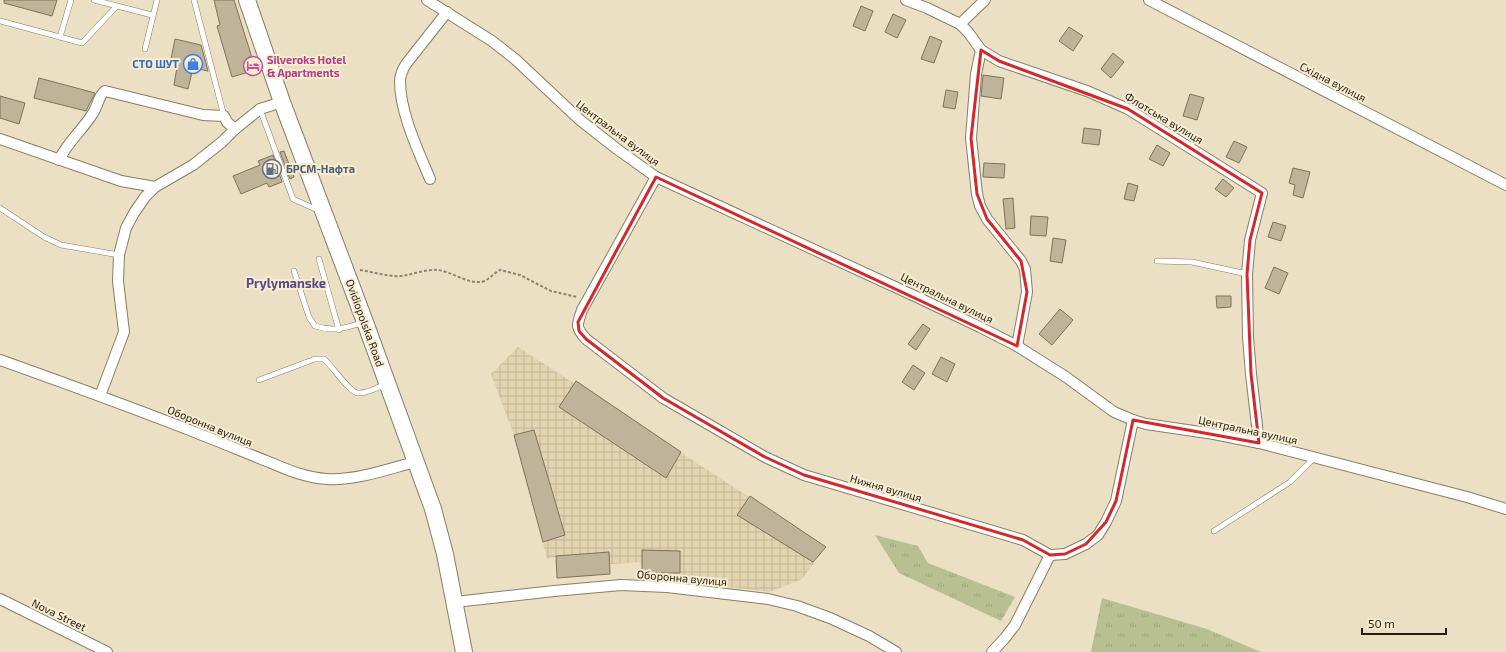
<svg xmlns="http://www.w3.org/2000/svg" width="1506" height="652" font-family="'Exo 2',sans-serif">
<defs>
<pattern id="industrial-grid" width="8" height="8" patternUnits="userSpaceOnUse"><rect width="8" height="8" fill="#e2d4b1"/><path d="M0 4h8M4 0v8" fill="none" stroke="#c2b697"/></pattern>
<pattern id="grass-tufts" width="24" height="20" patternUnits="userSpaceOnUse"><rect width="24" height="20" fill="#b8c091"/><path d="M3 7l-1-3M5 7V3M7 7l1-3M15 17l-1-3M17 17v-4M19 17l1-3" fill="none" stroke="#9ea57c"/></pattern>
</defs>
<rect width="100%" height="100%" fill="#ebe0c4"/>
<polygon fill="url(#industrial-grid)" points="518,347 826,547 802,579 770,592 675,581 675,571 642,573 641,562 557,568 556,557 547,559 514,435 491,374"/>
<g fill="url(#grass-tufts)">
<polygon points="875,535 918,546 928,563 1015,597 1001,621 899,573"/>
<polygon points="1102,598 1207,629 1261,652 1091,652"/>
</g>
<g fill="#bfb499" stroke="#7e735a">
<polygon points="4,0 57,0 52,16 4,3"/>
<polygon points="214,0 234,0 253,61 256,60 259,69 232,77 217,26 220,25"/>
<polygon points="861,6 873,11 865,31 853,26"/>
<polygon points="893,14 906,20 897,38 885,32"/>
<polygon points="1069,27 1083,36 1073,51 1059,41"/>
<polygon points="930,36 942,41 934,63 921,59"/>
<polygon points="175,39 201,45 208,71 193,68 188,89 174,85 178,61 171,59"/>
<polygon points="1113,53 1124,62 1111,78 1101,69"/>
<polygon points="983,75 1004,78 1001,99 981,96"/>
<polygon points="39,78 95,93 86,111 34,98"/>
<polygon points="946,90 958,92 955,109 943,107"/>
<polygon points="1190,94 1204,98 1197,120 1183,116"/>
<polygon points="0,96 25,103 19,124 0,118"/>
<polygon points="1084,128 1101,130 1099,145 1082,143"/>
<polygon points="1234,141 1247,147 1239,163 1226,157"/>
<polygon points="1157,145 1170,153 1163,166 1149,159"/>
<polygon points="284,151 294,177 290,179 280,152"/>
<polygon points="273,155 282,182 269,187 267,183 241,194 233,176 260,165 258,161"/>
<polygon points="984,163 1005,164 1004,178 983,177"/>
<polygon points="1293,168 1310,172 1303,198 1293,195 1295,185 1289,183"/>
<polygon points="1223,179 1234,188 1226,197 1215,189"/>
<polygon points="1128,183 1138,186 1134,201 1124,199"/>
<polygon points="1013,198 1015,228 1006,229 1003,199"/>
<polygon points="1031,216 1048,217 1046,236 1030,235"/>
<polygon points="1273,222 1286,226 1281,241 1268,237"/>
<polygon points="1053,238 1066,240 1062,263 1050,261"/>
<polygon points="1274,267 1288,273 1279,294 1265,288"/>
<polygon points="1216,296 1231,296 1231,307 1217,308"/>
<polygon points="1060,309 1073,320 1052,345 1039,334"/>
<polygon points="923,324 930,329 916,350 908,344"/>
<polygon points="941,357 955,364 947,382 932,374"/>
<polygon points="913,365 925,373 914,390 902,382"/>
<polygon points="576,381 681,452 666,478 559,407"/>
<polygon points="534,430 565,535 543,542 514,435"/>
<polygon points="750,496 826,547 813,562 737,515"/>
<polygon points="642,550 680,551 680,573 642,573"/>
<polygon points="609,552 610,574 557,578 556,556"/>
</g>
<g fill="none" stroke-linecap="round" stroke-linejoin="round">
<g stroke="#897e65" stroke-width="6">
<g id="service">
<polyline points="94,0 152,15"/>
<polyline points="194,0 224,116"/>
<polyline points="0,21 82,43 116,7"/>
<polyline points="60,37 71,0"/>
<polyline points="145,49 157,0"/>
<polyline points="260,109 293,199 320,211"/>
<polyline points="0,208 44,237 61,245 119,255"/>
<polyline points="319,259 339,330"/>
<polyline points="1157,261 1192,262 1247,274"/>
<path d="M294,271L309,317L315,326C334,332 344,328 362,323"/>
<path d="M259,380L315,359H324C332,366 350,393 358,393C366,394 377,387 385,385"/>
<polyline points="1214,531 1290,482 1315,457"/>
</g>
</g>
<g stroke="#897e65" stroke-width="12">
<g id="minor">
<polyline points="427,0 492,41 515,59 580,120 617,149 656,177 919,298 980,327 1017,346 1066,377 1114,412 1133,420 1146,424 1214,434 1259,443 1467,497 1506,509"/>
<polyline points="906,0 927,8 960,24 968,32 981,50 999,61 1087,91 1128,109 1262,193 1250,240 1247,274 1248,337 1251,374 1259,443"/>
<polyline points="1149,0 1506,185"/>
<polyline points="960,24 985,0"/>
<polyline points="981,50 976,74 971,138 977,194 980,206 987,219 1021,261 1025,269 1027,292 1017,346"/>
<polyline points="0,139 121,181 155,187"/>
<path d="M59,160C69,140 82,131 93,113C98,106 98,96 105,91L203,115L224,116L227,122L235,129"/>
<path d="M656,177L582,310C577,325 575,327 586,339L663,398L765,457L804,475L1023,540L1050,555L1065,554L1086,544L1098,535L1106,522L1116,501L1133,420"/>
<path d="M430,179C418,150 400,113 400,81C400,75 403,69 406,64L447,12"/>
<path d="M0,360C70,385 139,410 207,437C228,445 248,454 269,462C288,470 306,478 327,479C355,481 388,469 415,462"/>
<polyline points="100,396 124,332 118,281 119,255 126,228 134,213 145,197 155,187 193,165 222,142 235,129 260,109 282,102"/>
<polyline points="0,599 107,652"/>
<polyline points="455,602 554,591 621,585 667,587 768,599 797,606 830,618 869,636 896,652"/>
<polyline points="992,652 1005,638 1015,625 1050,555"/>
</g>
</g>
<g stroke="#897e65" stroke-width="18">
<polyline id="primary" points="247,0 282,102 365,322 433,509 445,554 464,652"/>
</g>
<path stroke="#8b8370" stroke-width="2" stroke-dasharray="3 2" stroke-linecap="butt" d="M360,270C374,272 388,277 402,276C414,274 426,269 438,270C452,272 466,283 480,282C487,282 494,273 500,270L520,275L551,291L577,297"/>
<use href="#service" stroke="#fff" stroke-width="5"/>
<use href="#minor" stroke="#fff" stroke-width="10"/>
<use href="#primary" stroke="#fff" stroke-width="16"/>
</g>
<path fill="none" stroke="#d62828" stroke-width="3" stroke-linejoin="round" d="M981,50L999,61L1128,109L1262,193L1250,240L1247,274L1251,374L1259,443L1133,420L1116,501L1106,522L1086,544L1065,554L1050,555L1023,540L804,475L765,457L663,398L586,339L579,331L578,322L656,177L1017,346L1027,292L1021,261L987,219L977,194L971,138Z"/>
<defs>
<g id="shop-ring" transform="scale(1)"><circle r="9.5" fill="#f9edd1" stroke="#3f7fe0" stroke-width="1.5"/><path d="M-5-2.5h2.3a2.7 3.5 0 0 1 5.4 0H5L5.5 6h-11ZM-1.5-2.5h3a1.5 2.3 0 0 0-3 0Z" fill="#3f7fe0"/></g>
<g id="hotel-ring" transform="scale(1)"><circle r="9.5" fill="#f9edd1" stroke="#d1479c" stroke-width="1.5"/><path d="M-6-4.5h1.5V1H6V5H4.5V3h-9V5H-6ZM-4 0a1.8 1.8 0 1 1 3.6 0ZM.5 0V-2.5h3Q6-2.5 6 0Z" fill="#d1479c"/></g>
<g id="fuel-ring" transform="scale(1)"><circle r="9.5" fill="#f9edd1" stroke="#5c6f8a" stroke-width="1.5"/><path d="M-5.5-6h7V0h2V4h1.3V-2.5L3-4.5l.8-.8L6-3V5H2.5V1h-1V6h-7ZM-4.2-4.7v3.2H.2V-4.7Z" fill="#5c6f8a"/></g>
</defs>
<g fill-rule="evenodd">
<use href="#shop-ring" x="193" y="64"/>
<use href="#hotel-ring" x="253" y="66"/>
<use href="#fuel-ring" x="272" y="169"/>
</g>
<g text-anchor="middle" stroke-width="4" stroke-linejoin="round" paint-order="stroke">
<g font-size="11" font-weight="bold" fill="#b23c85" stroke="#f9edd1" text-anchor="start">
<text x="267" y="64">Silveroks Hotel<tspan x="267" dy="13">&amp; Apartments</tspan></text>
</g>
<g font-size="11" font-weight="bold" fill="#366cbe" stroke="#f9edd1" text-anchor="end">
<text x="179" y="68">СТО ШУТ</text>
</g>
<g font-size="11" fill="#211d13" stroke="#f9edd1">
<text transform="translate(1333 82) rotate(27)" y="4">Східна вулиця</text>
<text transform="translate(1164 118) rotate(31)" y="4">Флотська вулиця</text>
<text transform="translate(618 133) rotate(37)" y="4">Центральна вулиця</text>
<text transform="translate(947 298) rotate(26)" y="4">Центральна вулиця</text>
<text transform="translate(365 323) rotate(70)" y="4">Ovidiopolska Road</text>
<text transform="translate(210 426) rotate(22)" y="4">Оборонна вулиця</text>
<text transform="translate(1248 430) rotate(12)" y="4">Центральна вулиця</text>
<text transform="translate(886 488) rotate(16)" y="4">Нижня вулиця</text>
<text transform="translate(682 578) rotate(5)" y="4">Оборонна вулиця</text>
<text transform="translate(59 615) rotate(26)" y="4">Nova Street</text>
</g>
<g font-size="11" font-weight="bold" fill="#4e5e75" stroke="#f9edd1" text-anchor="start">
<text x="286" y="173">БРСМ-Нафта</text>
</g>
<g font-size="13" font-weight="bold" fill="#5c4a88" stroke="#f9edd1">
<text x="286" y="288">Prylymanske</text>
</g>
</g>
<path d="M1362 628v6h84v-6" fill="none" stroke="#211d13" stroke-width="2"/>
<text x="1368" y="628" font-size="12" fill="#211d13" stroke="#f9edd1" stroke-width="3" paint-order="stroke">50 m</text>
</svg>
